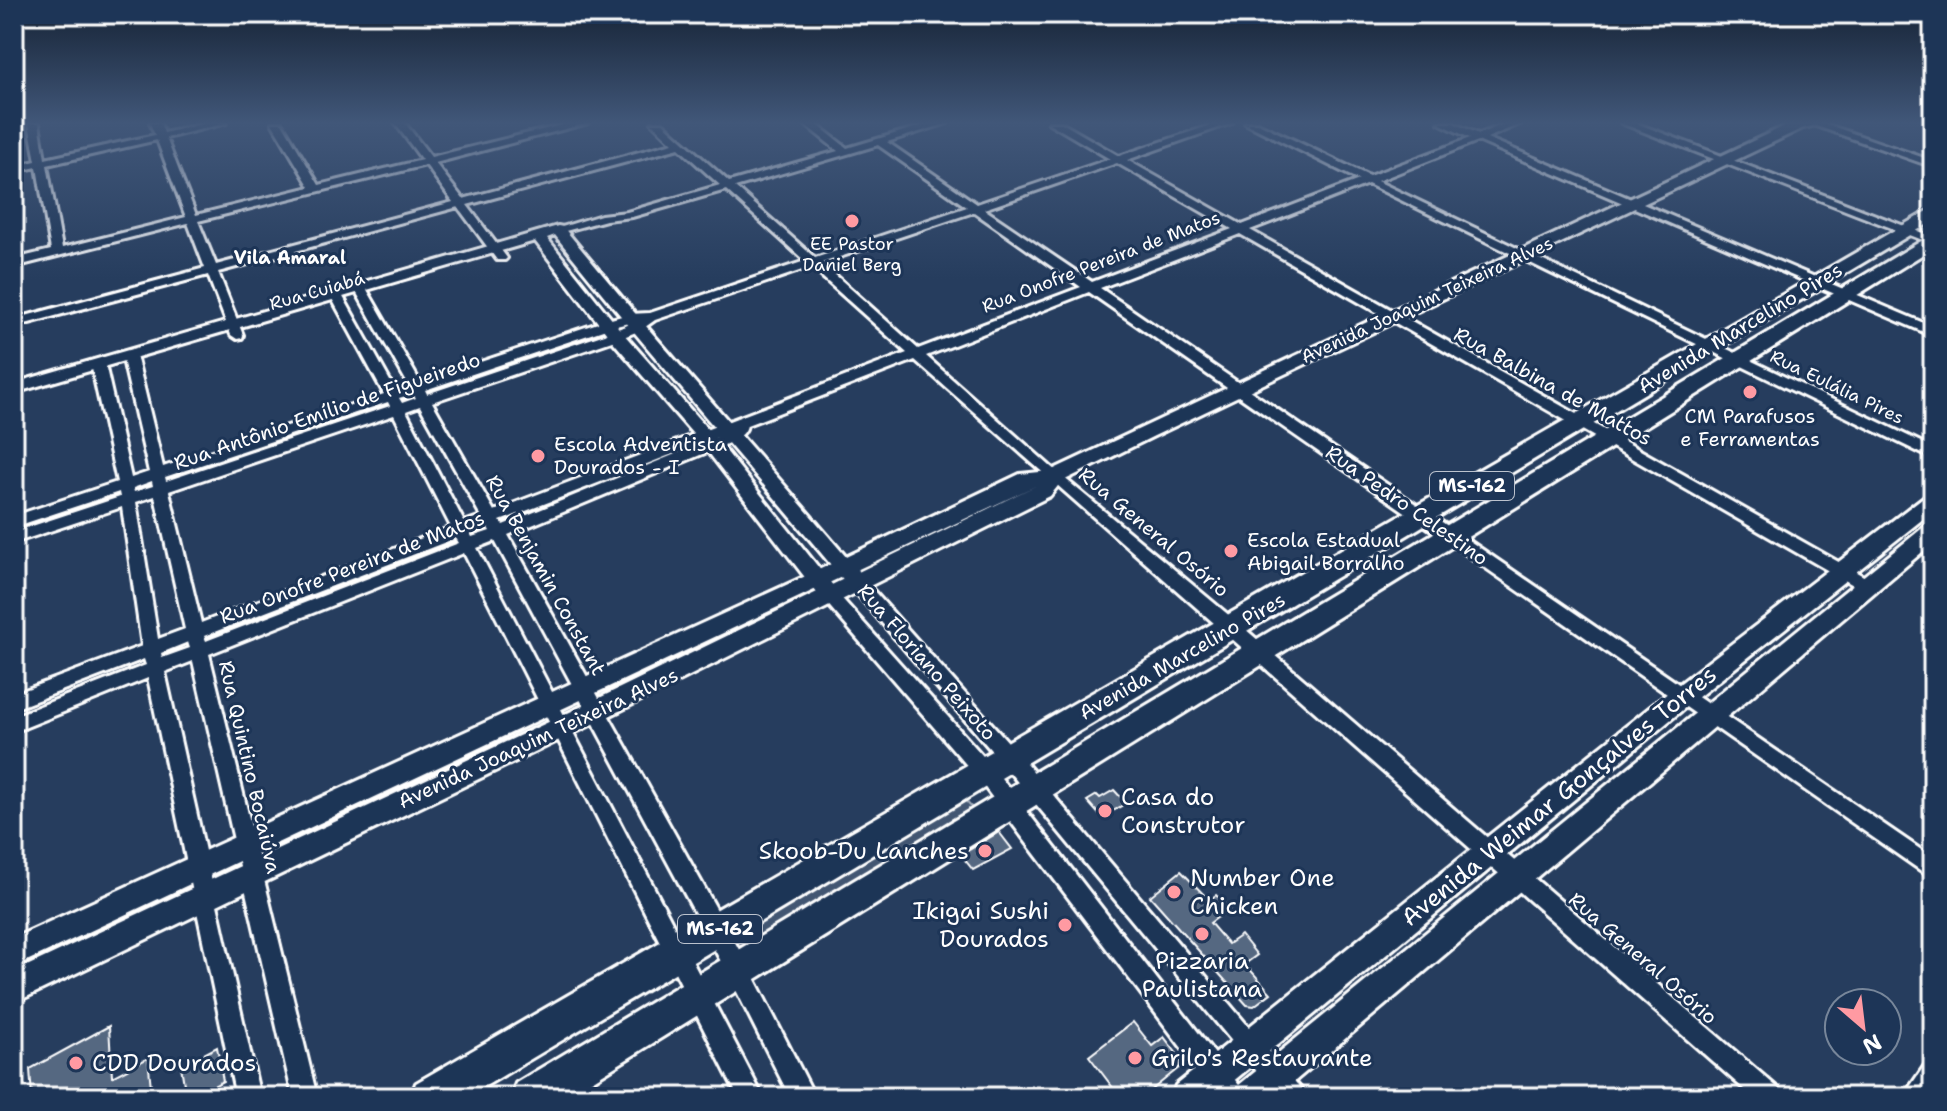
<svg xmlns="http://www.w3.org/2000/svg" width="1947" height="1111" font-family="'Shantell Sans',sans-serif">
<rect width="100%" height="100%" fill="#263d5e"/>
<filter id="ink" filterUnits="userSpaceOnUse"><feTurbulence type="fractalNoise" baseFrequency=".0125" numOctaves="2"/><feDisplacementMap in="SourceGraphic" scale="16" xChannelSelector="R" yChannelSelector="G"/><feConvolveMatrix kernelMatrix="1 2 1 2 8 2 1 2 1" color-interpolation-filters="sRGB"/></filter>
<g filter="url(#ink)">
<polygon fill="#425672" stroke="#a0aab8" stroke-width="2" points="964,799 972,808 743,949 735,936"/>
<g fill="#556781" stroke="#fff" stroke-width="2">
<polygon points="1114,790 1126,803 1102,818 1087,801 1097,795 1100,798"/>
<polygon points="999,832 1012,849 973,870 961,855"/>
<polygon points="1181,871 1209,900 1216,895 1229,909 1210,923 1228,944 1241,935 1257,955 1245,964 1271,993 1254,1006 1247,1005 1150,896"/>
<polygon points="1133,1022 1152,1046 1164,1037 1181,1059 1180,1067 1143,1097 1120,1097 1089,1056"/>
<polygon points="109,1026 112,1077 148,1058 152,1097 32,1097 30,1069"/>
<polygon points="217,1047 223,1081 193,1097 186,1097 181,1066"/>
</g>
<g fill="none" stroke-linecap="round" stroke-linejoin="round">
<g stroke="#fff" stroke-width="6">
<g id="minor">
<path d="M29,123H39L45,159L155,135L150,123H160L164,133L206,123H226L166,138L196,215L310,187L272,123H282L319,185L422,160L395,123H405L431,157L570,123H588L435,163L463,199L673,143L652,123H663L729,182L838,151L803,123H815L847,148L931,123H948L887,142L977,204L1110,159L1049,123H1062L1119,156L1217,123H1232L1127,160L1242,225L1359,180L1245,123H1258L1369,176L1470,138L1439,123H1453L1479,134L1507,123H1522L1487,138L1933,327V336L1478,141L1377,181L1933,448V459L1368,184L1250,230L1874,582L1876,586L1874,590H1862L1240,234L1100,288L1933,858V879L1089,292L926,356L1050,466L1237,622L1779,1089L1783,1097H1753L915,360L747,425C745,438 728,443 717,448L508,535L747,964L815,1097H790L731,980L495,541L477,548L763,1097H738L464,553L209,654L317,1097H293L193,661L165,672L260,1097H236L148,678L14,732V716L146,665L144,659L14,709V694L142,646L122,507L14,543V532L120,497L119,492L14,527V516L117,482L91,364L98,360L105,364L131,478L149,472L122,355L124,352H134L136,355L163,467L384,394L330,295L332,292L336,291L342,295L395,390L409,386L354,288L356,285L360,284L366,288L420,382L604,321L629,314L650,313L805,261L726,190L632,217L606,220L558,233L552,230L601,215L627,212L720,185L679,148L467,205L507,258L505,260H497L458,207L218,272L243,335L242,338L237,339L231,335L208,275L14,327V319L205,268L188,223L14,267V259L51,250L37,167L14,172V166L36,161ZM157,140L186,217L62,248L47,165ZM878,145L967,207L815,258L735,187ZM1117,163L1232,229L1092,282L984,209ZM426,165L453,202L216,265L198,221ZM974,212L1081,287L918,349L822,263ZM811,267L907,353L494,511L432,402L621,338L641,330L655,320ZM637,321L611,332L427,394L425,390L612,327ZM413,394L416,398L402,403L399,398ZM388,402L390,406L166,481L165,477ZM420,406L481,516L464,522L406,411ZM394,415L451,527L201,623L169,491ZM719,436L503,525L500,521ZM152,481L153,486L134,492L133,488ZM155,496L185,629L158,639L136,502ZM487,526L490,531L472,537L470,533ZM456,538L459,543L206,641L204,636ZM188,642L190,648L162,658L161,653Z"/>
<polygon points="1621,123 1636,123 1933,237 1933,244"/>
<polygon points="1808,123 1823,123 1933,161 1933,167"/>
<polygon points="858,578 864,580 1016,751 1301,1089 1305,1097 1278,1097 1002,763 852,588 850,584 852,580"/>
<polygon points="831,591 837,593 991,765 1242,1089 1246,1097 1219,1097 977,777 825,601 823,597 825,593"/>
<polygon points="1933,1061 1933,1093 1930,1097 1903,1097 1925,1065"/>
</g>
</g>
<g stroke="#fff" stroke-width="6">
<path id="tertiary" d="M558,226L563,227C661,347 765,461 865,579L868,584L865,589H851C753,470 651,356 555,235L547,238L622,332L718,441L838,592L841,597L838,602H824L706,449L610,338L535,241L14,393V383Z"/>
</g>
<g stroke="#fff" stroke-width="6">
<g id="secondary">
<polygon points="1791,123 1825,123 1803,128 1154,436 1061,482 1050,496 605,718 14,1003 14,972 587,704 1037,485 14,967 14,938 808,575 1020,474 1050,471"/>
<polygon points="1933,493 1933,511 1692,702 1214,1097 1172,1097 1176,1085 1674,688 1926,495"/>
<polygon points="1933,524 1933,543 1276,1097 1235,1097 1239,1085 1925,526"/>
</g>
</g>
<g stroke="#fff" stroke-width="6">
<g id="primary">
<polygon points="1933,208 1933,221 467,1097 411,1097 416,1083"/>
<polygon points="1933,234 1933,248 566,1097 511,1097 516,1083"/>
</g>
</g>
<use href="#minor" fill="#1d3557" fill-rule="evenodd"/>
<use href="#tertiary" fill="#1d3557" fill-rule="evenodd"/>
<use href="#secondary" fill="#1d3557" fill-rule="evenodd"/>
<use href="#primary" fill="#1d3557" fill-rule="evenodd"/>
</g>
</g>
<linearGradient id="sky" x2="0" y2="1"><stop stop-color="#152234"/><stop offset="0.44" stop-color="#415779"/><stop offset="1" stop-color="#415779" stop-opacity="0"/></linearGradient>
<rect width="1947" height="279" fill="url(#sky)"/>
<g fill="#ff9aa2" stroke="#1d3557" stroke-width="3">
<circle cx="852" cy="221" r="8"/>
<circle cx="1750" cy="392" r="8"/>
<circle cx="538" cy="456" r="8"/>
<circle cx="1231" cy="551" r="8"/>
<circle cx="1105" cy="811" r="8"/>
<circle cx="985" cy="851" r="8"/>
<circle cx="1174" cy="892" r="8"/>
<circle cx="1065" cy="925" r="8"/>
<circle cx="1202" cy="934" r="8"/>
<circle cx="1135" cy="1058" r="8"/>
<circle cx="76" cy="1063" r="8"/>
</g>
<g text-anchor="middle" stroke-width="6" stroke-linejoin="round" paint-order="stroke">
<g font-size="18" fill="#fff" stroke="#1d3557">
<text x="852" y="250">EE Pastor<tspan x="852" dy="21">Daniel Berg</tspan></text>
</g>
<g font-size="18" font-weight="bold" fill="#fff" stroke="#1d3557">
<text x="290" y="264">Vila Amaral</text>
</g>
<g font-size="18" fill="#fff" stroke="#1d3557">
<text transform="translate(1101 262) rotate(-21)" y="6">Rua Onofre Pereira de Matos</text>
<text transform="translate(317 291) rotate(-16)" y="6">Rua Cuiabá</text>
<text transform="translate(1427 300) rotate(-25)" y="6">Avenida Joaquim Teixeira Alves</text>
<text transform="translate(1837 387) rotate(26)" y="6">Rua Eulália Pires</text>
</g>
<g fill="#1d3557" stroke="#bbc2cd" stroke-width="2">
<rect x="1430" y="472" width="84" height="28" rx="6"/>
<rect x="678" y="915" width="84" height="28" rx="6"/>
</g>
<g font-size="18" font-weight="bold" fill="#fff">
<text x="1472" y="492">MS-162</text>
<text x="720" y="935">MS-162</text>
</g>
<g font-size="20" fill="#fff" stroke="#1d3557">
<text transform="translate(1740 328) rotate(-31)" y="7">Avenida Marcelino Pires</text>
<text transform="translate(1553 386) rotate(29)" y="7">Rua Balbina de Mattos</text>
<text transform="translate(327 411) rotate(-19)" y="7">Rua Antônio Emílio de Figueiredo</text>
<text transform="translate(1407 505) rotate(35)" y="7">Rua Pedro Celestino</text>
<text transform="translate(1154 532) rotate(40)" y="7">Rua General Osório</text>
<text transform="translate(352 567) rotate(-21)" y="7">Rua Onofre Pereira de Matos</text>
<text transform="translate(546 575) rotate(61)" y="7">Rua Benjamin Constant</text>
<text transform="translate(1182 656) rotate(-30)" y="7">Avenida Marcelino Pires</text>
<text transform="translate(927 662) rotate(49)" y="7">Rua Floriano Peixoto</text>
<text transform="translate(538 738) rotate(-25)" y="7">Avenida Joaquim Teixeira Alves</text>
<text transform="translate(250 767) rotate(77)" y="7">Rua Quintino Bocaiúva</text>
<text transform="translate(1643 958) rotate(41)" y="7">Rua General Osório</text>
</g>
<g font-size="20" fill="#fff" stroke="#1d3557" text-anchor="start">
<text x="1750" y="423" text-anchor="middle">CM Parafusos<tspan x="1750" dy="23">e Ferramentas</tspan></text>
<text x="554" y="451">Escola Adventista<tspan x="554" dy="23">Dourados - I</tspan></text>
<text x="1247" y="547">Escola Estadual<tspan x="1247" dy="23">Abigail Borralho</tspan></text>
</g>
<g font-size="24" fill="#fff" stroke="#1d3557">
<text transform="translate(1559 796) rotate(-39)" y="8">Avenida Weimar Gonçalves Torres</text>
</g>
<g font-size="24" fill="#fff" stroke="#1d3557" text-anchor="start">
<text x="1121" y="805">Casa do<tspan x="1121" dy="28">Construtor</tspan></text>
<text x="969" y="859" text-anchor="end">Skoob-Du Lanches</text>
<text x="1190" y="886">Number One<tspan x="1190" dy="28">Chicken</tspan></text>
<text x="1049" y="919" text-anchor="end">Ikigai Sushi<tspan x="1049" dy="28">Dourados</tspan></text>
<text x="1202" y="969" text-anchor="middle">Pizzaria<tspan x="1202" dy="28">Paulistana</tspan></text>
<text x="1151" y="1066">Grilo's Restaurante</text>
<text x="92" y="1071">CDD Dourados</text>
</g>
</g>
<rect width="1947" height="1111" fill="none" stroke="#1d3557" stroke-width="48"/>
<rect x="24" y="24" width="1899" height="1063" fill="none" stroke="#fff" stroke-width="3" filter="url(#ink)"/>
<g transform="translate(1863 1027) rotate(152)"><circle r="38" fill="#1d3557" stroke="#77869a" stroke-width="2"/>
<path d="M0-6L14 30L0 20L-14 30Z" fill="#ff9aa2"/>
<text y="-12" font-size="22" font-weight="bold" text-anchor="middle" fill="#ffffff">N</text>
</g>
</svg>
